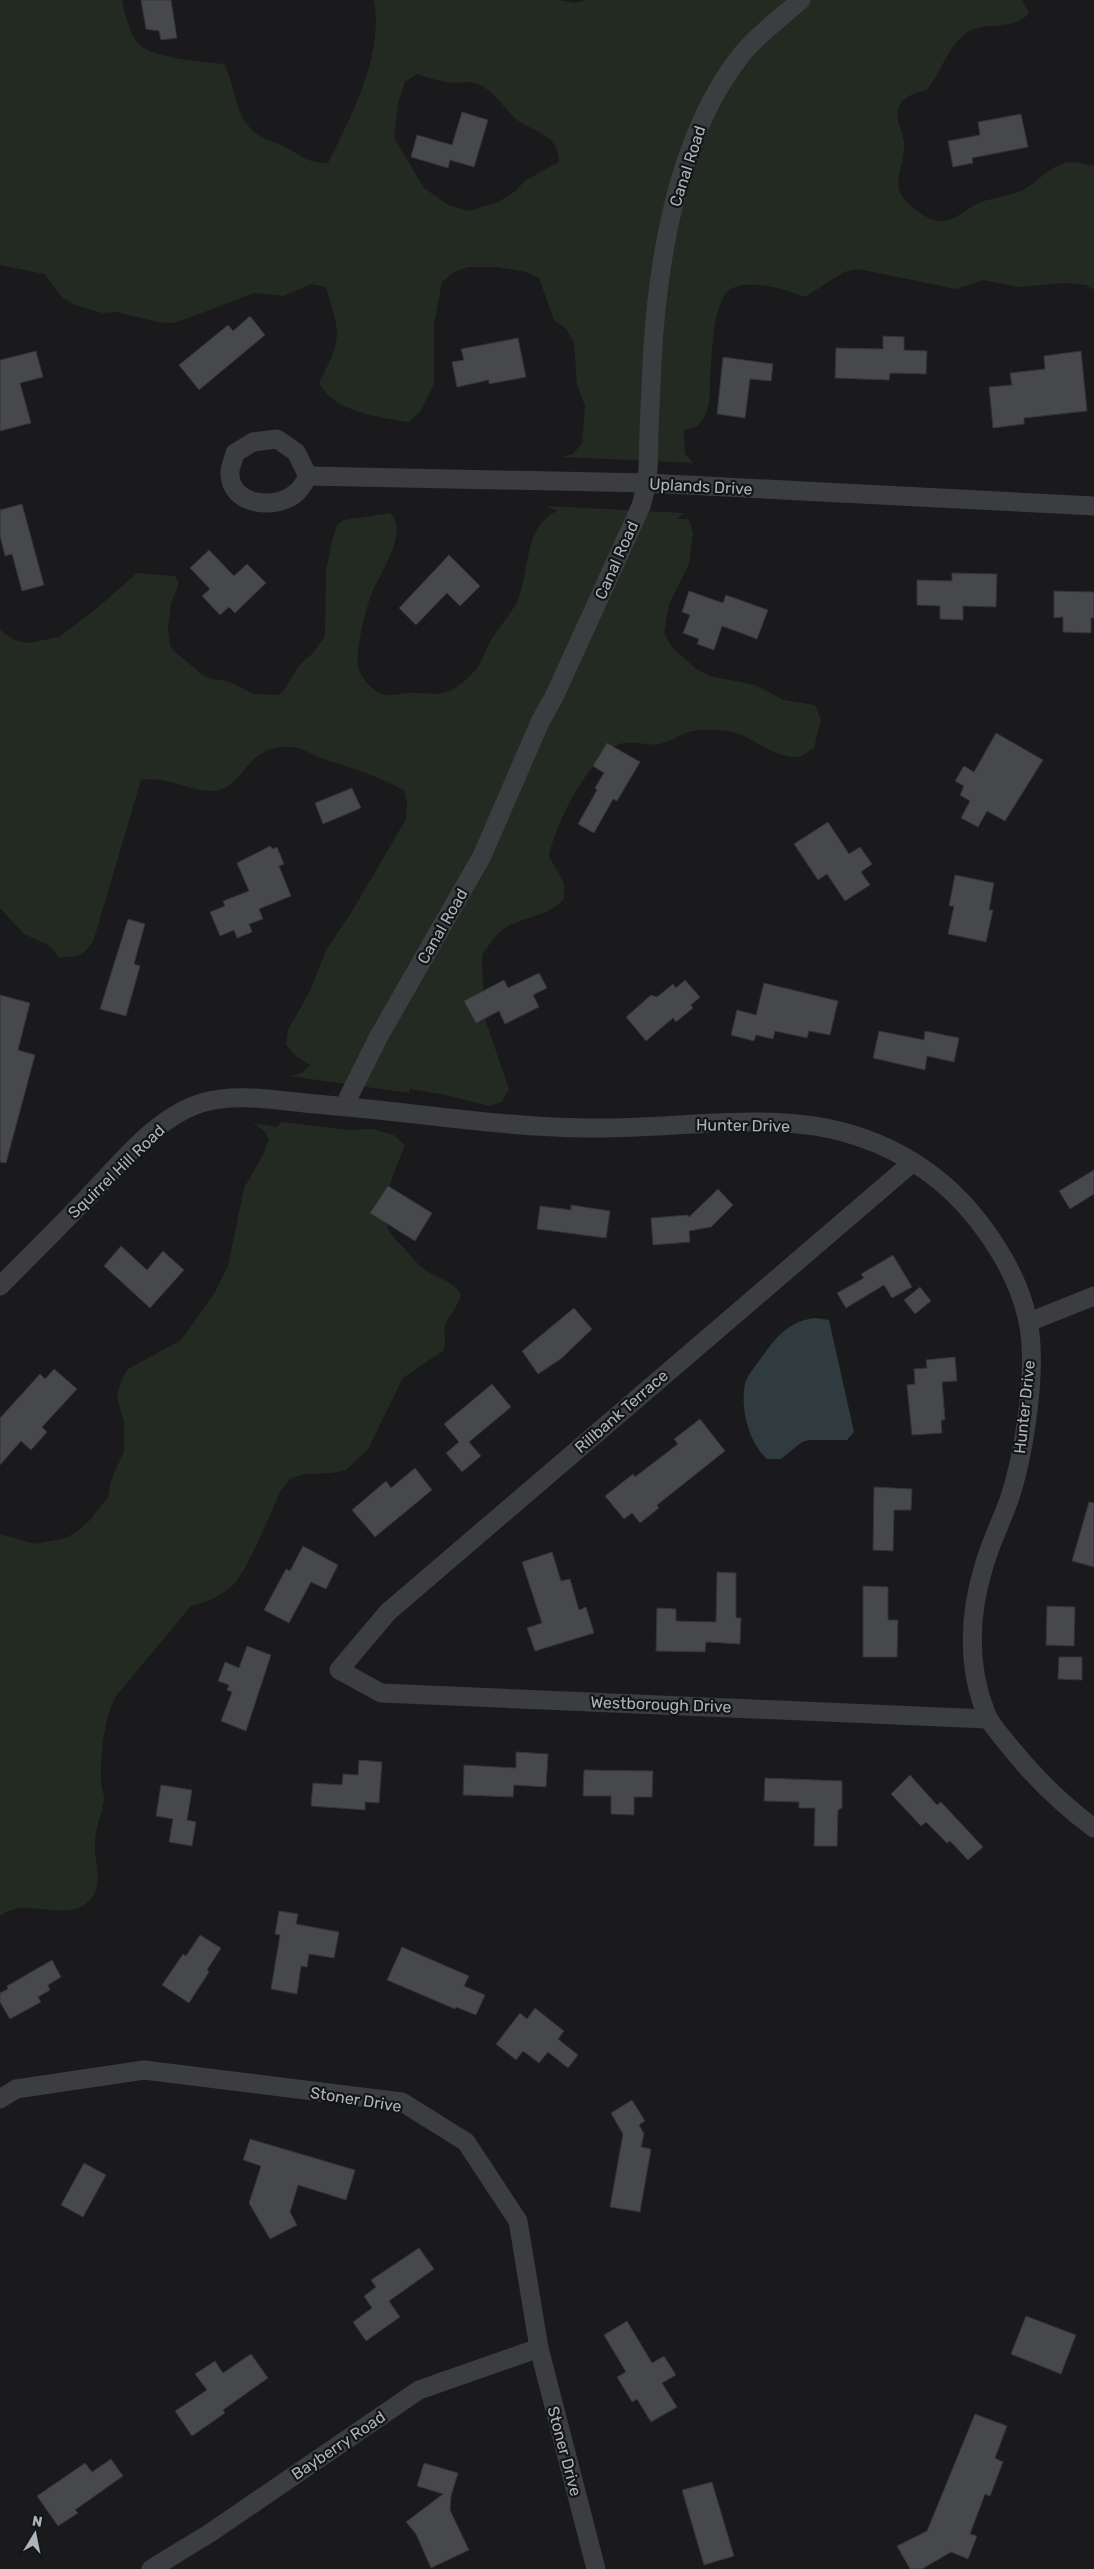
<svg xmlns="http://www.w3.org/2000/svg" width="1094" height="2569" font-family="Rubik,sans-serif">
<rect width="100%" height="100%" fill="#1a1a1c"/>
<g fill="#222a22" fill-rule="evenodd">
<path d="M0,0H122C125,13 128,29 136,41C149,59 202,61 224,64C236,86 234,118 257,134C265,140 276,142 285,147C303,156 306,163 328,163C352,115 384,54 374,0H559L576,3L585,0H1022L1029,12C1019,30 989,22 971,30C950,41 942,71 927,90C918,92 907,95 901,103C892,116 903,130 904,143C906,171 884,186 915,209C921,214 930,220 938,221C955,223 964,209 979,203C990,198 1004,197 1016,193C1036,186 1050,163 1071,162C1079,162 1087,165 1094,166V290L1086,285L1065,283L1018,287L983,280L956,289L858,269L844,272L805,297C787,290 735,272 723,298C712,319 712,357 710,381C710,396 710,414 698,425C695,428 688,429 684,430L685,454L694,463L562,457L573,454L582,443L585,406L577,385L574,342L566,329L554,320L539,278L526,272L496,267H468L454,272L442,282L434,325V385L420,412L408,422C377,417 335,412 319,383C343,337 340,335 326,287L311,284L284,296L254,293L186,319L172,323L158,322L116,312L102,313L75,305L62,297L44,274L0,265ZM417,74C427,77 437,81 447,82C457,84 469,80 478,84C494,91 503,107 515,118C530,132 560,133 559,162L526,180L514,192L498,202L469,211L448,205L424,188L394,138L398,103L405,82Z"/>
<path d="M547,506L684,513L677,519H689L693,534L689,564L669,604L664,633L671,646L696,669L710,676L755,685L784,700L815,705L821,720L814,748C810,750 805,755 801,756C778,762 754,737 733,732C721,729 700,729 688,732C679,735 672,741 663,743C649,748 632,738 618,745C587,760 556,823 549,856L564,883V899C546,918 522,916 502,930C494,936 488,947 482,955L484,1016L509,1089L502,1102L489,1106L446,1095L410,1089L409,1093L289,1076L302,1073L310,1065L296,1056L286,1045L288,1030L310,991L326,950L351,913L406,819L407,804L404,790C379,777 353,768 326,760C317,757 308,751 298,748C285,745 269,747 258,756C243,767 234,791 211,791C187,791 169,776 141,780L94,939C86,955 77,958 59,957L50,946L24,934L0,908V630L14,640L29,643L59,637L96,609L137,573L175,576L179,583L171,604L168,629L170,645L174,651L204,676L212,679L227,681L254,694L278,695L284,690L300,664L312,654L325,636L326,570L332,541L337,525L344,520L390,513C411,529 378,577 371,595C365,612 356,649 358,666C360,676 370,688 379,693C389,697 399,694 409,693C421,692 434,696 446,692C457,689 469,678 476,669C482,662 485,651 490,642C499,625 514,613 520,594C529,567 526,524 557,511Z"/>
<path d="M281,1122L349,1130L372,1129L394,1135L405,1146C396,1167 379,1204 388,1228C391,1236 399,1243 405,1249C411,1257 418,1265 427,1271C439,1280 452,1280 461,1294C459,1306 449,1315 445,1326C443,1334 447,1342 444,1350L403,1378L368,1449L346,1470L332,1473L304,1474L290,1479L281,1490C270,1514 249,1568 233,1585C222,1595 206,1603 191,1606L116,1696C103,1720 101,1755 101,1782C101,1788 105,1794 104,1800C102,1814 96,1827 95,1841C93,1860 105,1884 90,1900C66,1925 26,1895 0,1916V1534L36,1544L66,1538L79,1530L90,1520L108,1497L111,1480L124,1452V1423L117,1396L121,1381L128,1369L181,1340L215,1292L228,1266L244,1188L263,1155L269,1139L264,1131L253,1123L277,1127Z"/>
</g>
<path fill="#303b3f" d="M815,1318L829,1320L854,1432L847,1440H809L802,1442L781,1459H767C749,1443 740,1408 745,1384C747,1376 754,1368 759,1361C774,1340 787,1321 815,1318Z"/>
<g fill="#47484c" stroke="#343437">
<polygon points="141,0 171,0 177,38 161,40 159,31 146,29"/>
<polygon points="462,112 488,120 474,167 450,160 448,168 411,157 417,135 452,145"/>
<polygon points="1021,114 1028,147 972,158 973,163 953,167 948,141 980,135 978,122"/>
<polygon points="250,316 265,335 199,390 179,365 228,325 233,331"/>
<polygon points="883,336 904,337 904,350 927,351 926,374 890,373 889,380 835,378 836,348 883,349"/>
<polygon points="518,338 526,377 489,384 489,380 457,387 452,362 464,360 461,349"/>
<polygon points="36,351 43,377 20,383 31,423 0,431 0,360"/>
<polygon points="1081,351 1087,411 1024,418 1024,424 993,428 989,387 1012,385 1010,373 1045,369 1044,356"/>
<polygon points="723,357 773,364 771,381 750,379 745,418 717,414"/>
<polygon points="22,504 44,585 22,591 12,554 5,556 0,536 0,510"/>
<polygon points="209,550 234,576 247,564 266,583 235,613 229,607 220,615 202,596 210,589 190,568"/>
<polygon points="449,555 480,586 460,606 447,593 416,625 399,608"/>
<polygon points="952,573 997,574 996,607 963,606 963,620 940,619 940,606 917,605 917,580 952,581"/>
<polygon points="689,591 723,603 726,595 768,610 757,639 722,626 714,650 697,644 699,639 683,633 690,615 682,612"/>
<polygon points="1054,591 1094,592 1094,618 1091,618 1091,633 1063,632 1063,617 1054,618"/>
<polygon points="996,733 1043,760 1005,821 987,811 978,827 961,818 970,801 960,795 964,786 955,781 964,766 974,772"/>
<polygon points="607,743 640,762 617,801 613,799 594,833 578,824 597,790 595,788 604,773 593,766"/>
<polygon points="352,788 361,808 323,824 315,803"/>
<polygon points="828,822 849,854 860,847 872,864 861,872 870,885 845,901 827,874 818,880 794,844"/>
<polygon points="270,846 273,849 277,847 284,864 279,866 291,896 259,909 263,919 249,924 252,932 237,938 234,930 220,936 210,912 225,906 223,901 249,891 237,863"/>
<polygon points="955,875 994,883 989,910 993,910 986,942 948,934 954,906 949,906"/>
<polygon points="128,919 145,924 134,964 140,966 126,1016 100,1009"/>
<polygon points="539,973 547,988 533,995 539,1007 505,1024 499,1011 476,1023 464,1001 504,980 508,988"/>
<polygon points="685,980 700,997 691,1005 693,1008 676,1022 673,1018 646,1041 626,1017 651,995 657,997 673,984 676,988"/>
<polygon points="764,983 838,1001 830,1035 809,1031 807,1038 775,1031 773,1039 756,1035 754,1041 731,1035 737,1010 756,1015"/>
<polygon points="0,995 30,1003 18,1050 35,1055 6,1163 0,1162"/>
<polygon points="879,1031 924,1040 925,1031 959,1038 954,1062 927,1056 925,1070 873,1058"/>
<polygon points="1094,1170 1094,1194 1070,1209 1059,1191"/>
<polygon points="388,1186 432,1213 415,1241 370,1213"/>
<polygon points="718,1189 733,1205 711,1227 689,1231 690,1242 653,1245 651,1218 688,1215 689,1217"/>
<polygon points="571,1205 610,1211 606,1238 537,1229 540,1206 571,1210"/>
<polygon points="121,1246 147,1270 163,1251 184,1270 150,1308 104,1266"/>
<polygon points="893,1255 912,1287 892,1298 884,1285 846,1308 837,1293 864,1278 861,1274"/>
<polygon points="920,1287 931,1301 915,1314 904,1300"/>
<polygon points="574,1308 592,1329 562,1358 538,1374 522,1351"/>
<polygon points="955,1357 957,1381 942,1382 945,1420 941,1420 942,1433 912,1435 907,1385 915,1384 914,1369 927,1368 926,1360"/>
<polygon points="54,1369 77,1389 42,1427 47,1432 31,1450 21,1441 0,1465 0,1418 40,1374 45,1379"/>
<polygon points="492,1384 511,1407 469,1442 481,1456 462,1472 446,1453 459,1442 444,1424"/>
<polygon points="700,1419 725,1451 657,1505 659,1508 640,1523 632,1513 624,1519 605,1496 633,1474 635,1477 678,1444 674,1439"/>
<polygon points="415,1468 432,1490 375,1537 352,1510 386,1481 391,1488"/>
<polygon points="874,1487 912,1489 911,1510 894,1510 893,1551 873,1550"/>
<polygon points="1089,1502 1094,1503 1094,1567 1072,1561"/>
<polygon points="303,1546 338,1565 326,1589 311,1582 289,1623 264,1610 286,1569 290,1571"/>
<polygon points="552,1552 561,1581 570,1579 579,1610 586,1607 594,1633 535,1651 527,1628 542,1623 522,1562"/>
<polygon points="717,1572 736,1573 736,1618 741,1618 740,1644 706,1642 705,1652 656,1651 657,1608 676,1609 676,1621 716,1622"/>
<polygon points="863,1586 888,1587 888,1620 898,1620 897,1657 863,1657"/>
<polygon points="1047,1606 1075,1607 1074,1646 1046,1645"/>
<polygon points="247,1646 271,1655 246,1731 221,1721 232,1692 227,1690 229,1685 218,1681 225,1662 239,1668"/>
<polygon points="1059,1657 1082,1657 1082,1680 1058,1679"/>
<polygon points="516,1752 548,1754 546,1787 514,1785 513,1797 463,1795 464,1765 516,1768"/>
<polygon points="359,1760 382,1762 379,1803 365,1802 365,1810 311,1806 313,1783 342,1785 343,1774 358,1775"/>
<polygon points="584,1770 653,1771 652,1797 634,1797 634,1815 611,1814 611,1796 583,1796"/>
<polygon points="910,1775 937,1805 941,1802 983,1847 968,1860 950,1841 947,1843 926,1822 921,1826 891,1794"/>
<polygon points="765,1778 842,1781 842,1808 838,1810 837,1846 814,1846 815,1808 799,1808 799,1802 764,1801"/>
<polygon points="161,1785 192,1790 187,1820 196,1822 192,1846 169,1842 173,1819 156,1816"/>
<polygon points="279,1911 298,1914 296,1924 339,1932 334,1958 309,1954 307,1967 301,1966 297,1994 271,1989 280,1935 275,1934"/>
<polygon points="200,1935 221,1948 207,1970 209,1972 189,2003 162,1985 183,1954 186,1956"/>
<polygon points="402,1947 469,1976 464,1986 485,1995 476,2015 456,2007 455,2009 387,1980"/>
<polygon points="52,1960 61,1977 48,1985 50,1990 38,1997 41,2002 10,2019 0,2002 0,1993 8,1989 7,1986"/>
<polygon points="535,2008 564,2031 558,2039 578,2055 568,2068 548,2052 539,2063 523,2051 516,2060 496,2044 520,2013 527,2019"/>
<polygon points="632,2100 645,2121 639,2125 644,2134 641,2147 651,2149 640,2212 610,2207 623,2134 611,2113"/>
<polygon points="250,2139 355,2170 346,2200 298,2185 290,2212 297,2225 270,2239 249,2203 261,2166 243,2160"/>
<polygon points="84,2163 106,2175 83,2217 61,2205"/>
<polygon points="419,2248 434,2269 389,2301 400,2317 366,2341 353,2322 372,2308 364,2296 376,2287 371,2280"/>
<polygon points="1026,2316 1076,2335 1061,2374 1011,2354"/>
<polygon points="627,2321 652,2363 664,2356 676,2375 662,2383 677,2407 651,2422 637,2399 632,2402 617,2377 626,2372 604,2335"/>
<polygon points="251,2354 268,2378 223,2410 225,2413 192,2436 175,2411 207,2390 195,2374 215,2361 223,2373"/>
<polygon points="975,2414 1007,2426 995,2458 1003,2462 990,2496 985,2494 970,2534 977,2536 968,2559 951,2552 922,2569 910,2569 897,2546 927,2531"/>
<polygon points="111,2459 123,2476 75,2510 78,2513 58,2526 37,2496 85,2463 92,2472"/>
<polygon points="424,2463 458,2473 451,2496 450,2510 469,2550 431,2568 416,2534 406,2522 443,2494 417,2486"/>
<polygon points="712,2482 734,2556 704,2565 682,2490"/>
</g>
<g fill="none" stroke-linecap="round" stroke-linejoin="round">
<g stroke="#3b3d40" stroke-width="19">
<path d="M277,439L296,452L308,476C305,481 302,488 297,492C277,511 229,506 230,472C230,466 234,459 235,453L253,442Z"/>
<polyline points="308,476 648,483 1094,506"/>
<path d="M344,1106L379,1036L482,856L540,722L554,697L641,506C650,478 648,459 649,431C650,408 651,386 652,363C657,262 677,135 742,54C758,34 782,17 801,0"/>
<polyline points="913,1162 388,1612 339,1670 381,1693 987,1719"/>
<path d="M0,1286C29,1257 58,1228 87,1198C120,1164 155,1118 201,1103C237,1092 279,1101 315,1104C406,1111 496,1127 588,1128C670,1130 763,1111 843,1132C902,1148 950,1181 985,1230C1004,1256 1020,1286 1027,1317C1039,1364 1024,1455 1009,1500C1001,1522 990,1544 984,1566C969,1614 967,1666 986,1713C990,1724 999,1733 1006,1742C1032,1775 1060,1803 1094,1828"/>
<polyline points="1029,1322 1094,1296"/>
<polyline points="0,2099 16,2089 144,2070 402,2102 466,2142 518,2221 539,2348 596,2569"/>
<polyline points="151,2569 210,2533 419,2390 539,2348"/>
</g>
</g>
<g text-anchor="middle" stroke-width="4.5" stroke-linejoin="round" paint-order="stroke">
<g font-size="16" fill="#adb3ba" stroke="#141517">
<text transform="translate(687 166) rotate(-72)" y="6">Canal Road</text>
<text transform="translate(701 486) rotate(3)" y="6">Uplands Drive</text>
<text transform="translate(616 560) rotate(-66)" y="6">Canal Road</text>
<text transform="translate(442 926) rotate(-60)" y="6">Canal Road</text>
<text transform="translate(743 1125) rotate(1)" y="6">Hunter Drive</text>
<text transform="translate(116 1171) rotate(-44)" y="6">Squirrel Hill Road</text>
<text transform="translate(1024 1407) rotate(-84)" y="6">Hunter Drive</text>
<text transform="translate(621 1411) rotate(-41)" y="6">Rillbank Terrace</text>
<text transform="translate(661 1704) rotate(2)" y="6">Westborough Drive</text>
<text transform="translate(356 2099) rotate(9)" y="6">Stoner Drive</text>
<text transform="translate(338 2445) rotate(-34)" y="6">Bayberry Road</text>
<text transform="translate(565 2451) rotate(75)" y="6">Stoner Drive</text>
</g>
</g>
<g transform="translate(35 2534) rotate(10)" stroke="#141517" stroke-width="4" paint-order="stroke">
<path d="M0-4L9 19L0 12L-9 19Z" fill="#adb3ba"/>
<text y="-8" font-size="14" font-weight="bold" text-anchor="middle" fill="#adb3ba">N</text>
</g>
</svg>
